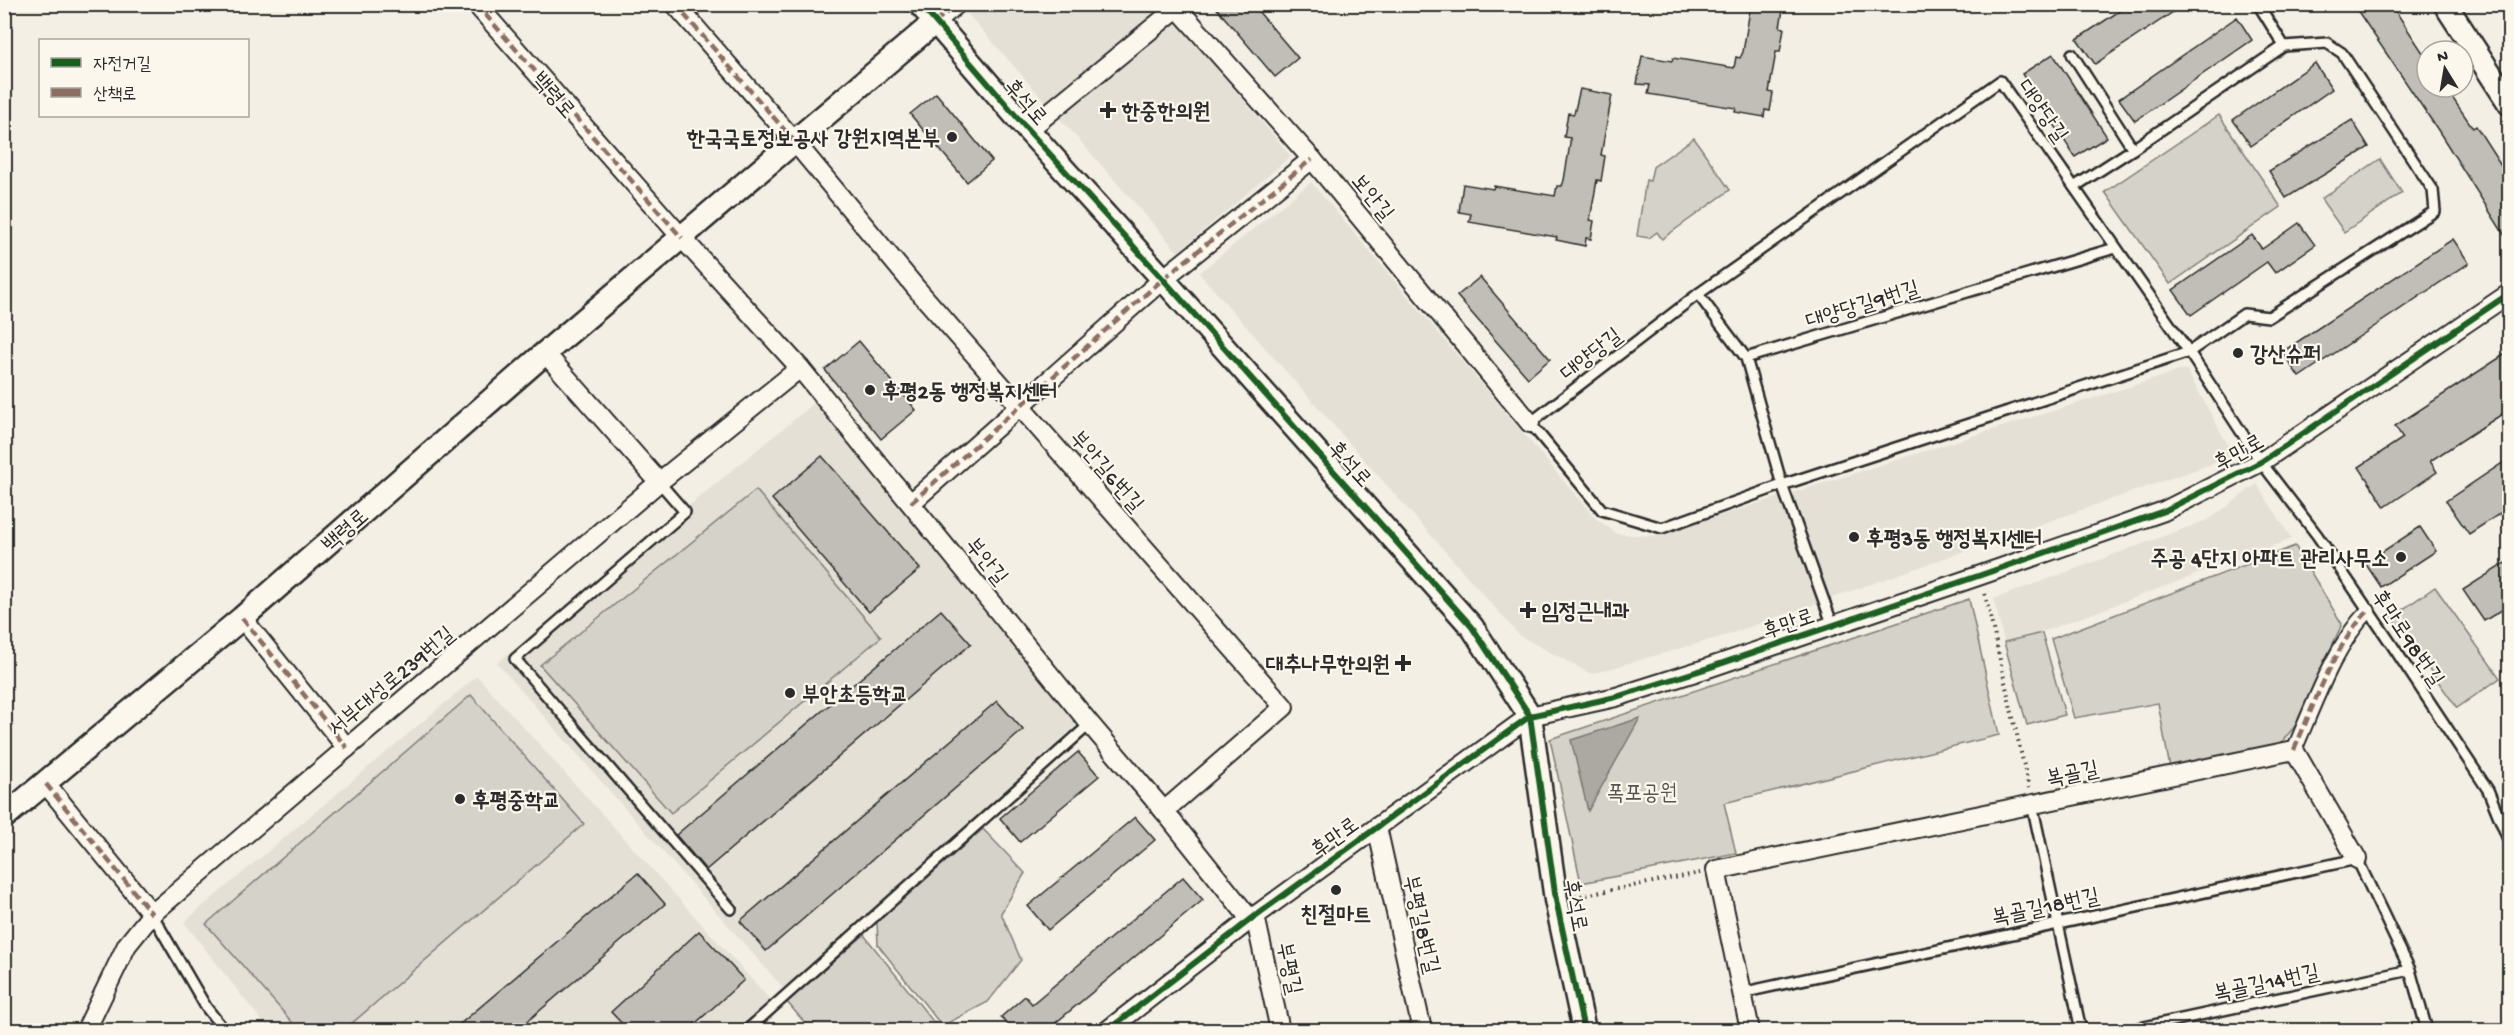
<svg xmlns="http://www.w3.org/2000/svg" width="2514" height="1035" font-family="'Gochi Hand','Poor Story',sans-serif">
<rect width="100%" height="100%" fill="#f3efe4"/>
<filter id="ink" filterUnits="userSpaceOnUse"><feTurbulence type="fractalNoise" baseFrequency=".0167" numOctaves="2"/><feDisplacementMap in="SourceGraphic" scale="12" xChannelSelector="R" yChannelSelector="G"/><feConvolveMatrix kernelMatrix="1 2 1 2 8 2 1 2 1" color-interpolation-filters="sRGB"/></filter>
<g filter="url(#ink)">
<g fill="#e4e0d6">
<polygon points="960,5 1162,5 1291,156 1178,252"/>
<polygon points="1311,182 1595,518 1617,534 1655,536 2186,369 2234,456 1724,636 1591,674 1520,636 1199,273"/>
<polygon points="823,396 1079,723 784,989 497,663"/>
<polygon points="2257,484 2292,539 2042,632 2004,642 1994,599 2210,519"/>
<polygon points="477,676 773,1003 740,1030 269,1030 184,922"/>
</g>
<g fill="#d5d2c9" stroke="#807e7a" stroke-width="1.5">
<polygon points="2219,115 2281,207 2170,284 2105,192"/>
<polygon points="1694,138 1730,190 1662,239 1657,232 1649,238 1637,236 1646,180 1650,181 1653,167"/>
<polygon points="2380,159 2402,193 2344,232 2321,199"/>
<polygon points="756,490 881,637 671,813 540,665"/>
<polygon points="2295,546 2342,624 2295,726 2279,745 2170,768 2158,703 2074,718 2051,639"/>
<polygon points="2435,587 2500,678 2457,708 2392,617"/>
<polygon points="1969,599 1999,735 1724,803 1736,853 1581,883 1550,739"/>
<polygon points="2042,633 2065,715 2027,725 2004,642"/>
<polygon points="471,695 584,824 344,1030 299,1030 206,924"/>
<polygon points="983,829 1025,873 1001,913 1021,960 988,1002 942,1026 878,945 877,922"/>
<polygon points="864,935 940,1030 811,1030 787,1002"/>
</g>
<polygon fill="#aca9a2" stroke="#787772" stroke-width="1.5" points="1640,718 1588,811 1571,740"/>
<g fill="#c0beb6" stroke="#2b2b2b" stroke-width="1.5">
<polygon points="1213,4 1252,4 1298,58 1275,77"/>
<polygon points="1751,4 1784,4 1780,27 1784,28 1780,52 1776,52 1769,92 1773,93 1770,111 1765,110 1764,117 1735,112 1736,108 1648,94 1650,85 1637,84 1642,56 1672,61 1673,58 1734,68 1736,57 1740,58 1743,52"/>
<polygon points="2130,4 2185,4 2095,64 2077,39"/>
<polygon points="2353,4 2391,4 2427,59 2427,87 2445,87 2473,128 2476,126 2510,179 2510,244 2438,130"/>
<polygon points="2237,17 2252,40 2135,121 2119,99"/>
<polygon points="2053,54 2107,137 2075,157 2022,74"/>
<polygon points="2315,63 2332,89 2251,146 2233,120"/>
<polygon points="1580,89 1612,95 1601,155 1605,156 1601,181 1597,180 1590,220 1594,221 1591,239 1586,238 1585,246 1556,240 1557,237 1469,222 1471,214 1459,212 1463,184 1493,189 1494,186 1555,196 1557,186 1562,186 1564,180 1570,144 1570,138 1564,137 1568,113 1574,114"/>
<polygon points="936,93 992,161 967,182 910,114"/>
<polygon points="2352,120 2369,147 2286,198 2269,171"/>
<polygon points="2299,223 2315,245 2275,273 2267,262 2191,315 2173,290 2252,235 2262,249"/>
<polygon points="2453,239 2469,263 2299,377 2282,352"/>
<polygon points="1480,277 1550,359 1528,378 1457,296"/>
<polygon points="859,341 916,410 881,439 825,370"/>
<polygon points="2510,351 2510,409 2430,461 2437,472 2385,507 2359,467 2403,438 2395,426"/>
<polygon points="822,456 920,569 869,612 772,499"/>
<polygon points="2510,458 2510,507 2469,534 2446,501"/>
<polygon points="2420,527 2436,551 2381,587 2365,563"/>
<polygon points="2510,560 2510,605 2484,621 2463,590"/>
<polygon points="941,610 971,644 706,870 676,835"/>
<polygon points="997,701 1023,730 766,951 740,921"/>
<polygon points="1078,752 1099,776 1020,842 1000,818"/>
<polygon points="1135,817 1155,840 1048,930 1028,906"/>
<polygon points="638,873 665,904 517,1030 453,1030"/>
<polygon points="1183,877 1203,900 1047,1030 1013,1030 1001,1017 1025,996 1032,1004"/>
<polygon points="699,931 744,980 688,1030 628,1030 611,1012"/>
</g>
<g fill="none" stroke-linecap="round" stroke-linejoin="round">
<g stroke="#2b2b2b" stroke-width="14">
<g id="service">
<polyline points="2258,4 2284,46 2327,43 2342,53 2433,190 2435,211 2269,317 2244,314 2189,352 1782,485 1662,528 1602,510 1530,423 1698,294 2000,81 2189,352 2261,462 2317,535 2390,642 2488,790 2510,844"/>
<polyline points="2072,54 2133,149 2284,46"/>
<polyline points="2074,187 2133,149"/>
<polyline points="1698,294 1746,358 1782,485 1833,626"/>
<polyline points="1746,358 2115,248"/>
<polyline points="659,482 685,512 515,659 731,909"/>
<polyline points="2032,804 2081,1030"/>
<polyline points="152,914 206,1007 224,1030"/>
<polyline points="1741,993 2357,859 2410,970 2427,1030"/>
<polyline points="747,1030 1090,724"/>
<polyline points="2130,1030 2410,970"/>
</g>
</g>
<g stroke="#2b2b2b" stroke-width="18">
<path id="pedestrian" d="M2294,750C2314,705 2334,646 2368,611"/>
</g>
<g stroke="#2b2b2b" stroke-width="22">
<g id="minor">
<polyline points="476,4 682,238 800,368 1090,724 1164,811 1250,919"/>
<polyline points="675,4 795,142 916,288 1284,707 1164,811"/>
<polyline points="1174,4 1312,159 1530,423"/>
<polyline points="935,22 957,4"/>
<polyline points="1028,130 1177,8"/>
<polyline points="545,353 659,482"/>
<polyline points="911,503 1163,279 1312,159"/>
<polyline points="242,618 347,748"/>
<polyline points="46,784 152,914"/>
<polyline points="1377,827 1422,1030"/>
<polyline points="1255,916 1280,1030"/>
<polyline points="86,1030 127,945 152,914 659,482 800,368"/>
<polyline points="1108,1030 1255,916 1530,716 1616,697 1708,668 1981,575 2164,511 2261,462 2510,293"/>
<polyline points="1750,1030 1716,870 2294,750 2357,859"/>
</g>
</g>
<g stroke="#2b2b2b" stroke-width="27">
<g id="tertiary">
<polyline points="920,4 1028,130 1163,279 1472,627 1530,716 1556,900 1584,1030"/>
<polyline points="2445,4 2510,104"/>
<polyline points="4,817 242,618 545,353 935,22"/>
</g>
</g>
<g stroke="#2b2b2b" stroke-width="4" stroke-dasharray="1.5 4.5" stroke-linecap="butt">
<polyline points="1985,594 2029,788"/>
<polyline points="1575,897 1700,873"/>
</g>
<use href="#service" stroke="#fbf7ec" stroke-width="9"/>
<use href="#pedestrian" stroke="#fbf7ec" stroke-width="14"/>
<use href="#minor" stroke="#fbf7ec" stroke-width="18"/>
<use href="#tertiary" stroke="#fbf7ec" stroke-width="22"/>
<g stroke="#8d6e63" stroke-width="4.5" stroke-dasharray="9 4.5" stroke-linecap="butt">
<polyline points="476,4 682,238"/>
<polyline points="675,4 795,142"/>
<polyline points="935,22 957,4"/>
<polyline points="911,503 1163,279 1312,159"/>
<polyline points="242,618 347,748"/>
<path d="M2294,750C2314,705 2334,646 2368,611"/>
<polyline points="46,784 152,914"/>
</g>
<g stroke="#fbf7ec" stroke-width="10">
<g id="cycleway">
<polyline points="920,4 1028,130 1163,279 1472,627 1530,716 1556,900 1584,1030"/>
<polyline points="1108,1030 1255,916 1530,716 1616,697 1708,668 1981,575 2164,511 2261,462 2510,293"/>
</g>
</g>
<use href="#cycleway" stroke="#1b5e20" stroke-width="6"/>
</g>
</g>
<g fill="#2b2b2b" stroke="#fbf7ec" stroke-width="2">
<path d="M1105 101h6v6h6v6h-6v6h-6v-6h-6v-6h6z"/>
<circle cx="952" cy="137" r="6"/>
<circle cx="2238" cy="353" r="6"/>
<circle cx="870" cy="390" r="6"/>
<circle cx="1854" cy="537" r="6"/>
<circle cx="2401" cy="557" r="6"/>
<path d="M1525 601h6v6h6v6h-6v6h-6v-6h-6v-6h6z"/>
<path d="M1400 654h6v6h6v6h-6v6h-6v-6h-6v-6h6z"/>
<circle cx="790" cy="693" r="6"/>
<circle cx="460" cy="799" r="6"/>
<circle cx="1336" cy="890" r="6"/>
</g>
<g text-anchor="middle" stroke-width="4.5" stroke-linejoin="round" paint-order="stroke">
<g font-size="22" fill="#2b2b2b" stroke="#fbf7ec">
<text transform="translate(555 94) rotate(49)" y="8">백령로</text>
<text transform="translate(1027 101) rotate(49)" y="8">후석로</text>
<text transform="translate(2044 110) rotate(55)" y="8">대양당길</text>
<text transform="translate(1374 196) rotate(51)" y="8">보안길</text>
<text transform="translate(1862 303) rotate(-17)" y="8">대양당길9번길</text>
<text transform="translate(1590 353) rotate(-38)" y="8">대양당길</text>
<text transform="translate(2238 451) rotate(-29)" y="8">후만로</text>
<text transform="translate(1351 463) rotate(48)" y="8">후석로</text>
<text transform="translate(1108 470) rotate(49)" y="8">부안길6번길</text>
<text transform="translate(344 529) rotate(-41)" y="8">백령로</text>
<text transform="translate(988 560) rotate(51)" y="8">부안길</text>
<text transform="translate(1788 622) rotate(-19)" y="8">후만로</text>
<text transform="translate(2409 637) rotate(56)" y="8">후만로98번길</text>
<text transform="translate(390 680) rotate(-40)" y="8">서부대성로239번길</text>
<text transform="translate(2072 772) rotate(-12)" y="8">복골길</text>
<text transform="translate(1334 836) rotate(-36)" y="8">후만로</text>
<text transform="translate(1577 905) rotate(79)" y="8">후석로</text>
<text transform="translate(2045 905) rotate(-12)" y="8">복골길18번길</text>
<text transform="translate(1423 924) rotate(77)" y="8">부평길8번길</text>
<text transform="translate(1291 968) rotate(78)" y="8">부평길</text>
<text transform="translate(2266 981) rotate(-12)" y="8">복골길14번길</text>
</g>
<g font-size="22" font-weight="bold" fill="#2b2b2b" stroke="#fbf7ec" text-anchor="start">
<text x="1122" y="118">한중한의원</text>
<text x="940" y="145" text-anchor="end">한국국토정보공사 강원지역본부</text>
<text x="2250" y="361">강산슈퍼</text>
<text x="882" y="398">후평2동 행정복지센터</text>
<text x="1866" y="545">후평3동 행정복지센터</text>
<text x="2389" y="565" text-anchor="end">주공 4단지 아파트 관리사무소</text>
<text x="1541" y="618">임정근내과</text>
<text x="1390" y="671" text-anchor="end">대추나무한의원</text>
<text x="802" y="701">부안초등학교</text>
<text x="472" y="807">후평중학교</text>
<text x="1336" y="921" text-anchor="middle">친절마트</text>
</g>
<g font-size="22" fill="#565552" stroke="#fbf7ec">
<text x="1642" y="799">폭포공원</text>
</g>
</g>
<rect width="2514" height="1035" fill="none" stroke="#fbf7ec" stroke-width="24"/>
<rect x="12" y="12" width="2490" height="1011" fill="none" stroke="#2b2b2b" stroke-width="2" filter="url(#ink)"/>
<rect x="39" y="39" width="210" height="78" fill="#fbf7ec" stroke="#a8a59f" stroke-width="1.5"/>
<rect x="51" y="58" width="30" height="9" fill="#1b5e20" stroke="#a8a59f" stroke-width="1.5"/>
<text x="93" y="69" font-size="18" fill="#2b2b2b">자전거길</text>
<rect x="51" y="88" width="30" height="9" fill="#8d6e63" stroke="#a8a59f" stroke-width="1.5"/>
<text x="93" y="99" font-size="18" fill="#2b2b2b">산책로</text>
<g transform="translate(2445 69) rotate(349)"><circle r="28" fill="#fbf7ec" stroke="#a8a59f" stroke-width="1.5"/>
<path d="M0-4.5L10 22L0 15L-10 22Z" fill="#2b2b2b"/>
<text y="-9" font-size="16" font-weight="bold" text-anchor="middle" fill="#2b2b2b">N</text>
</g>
</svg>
